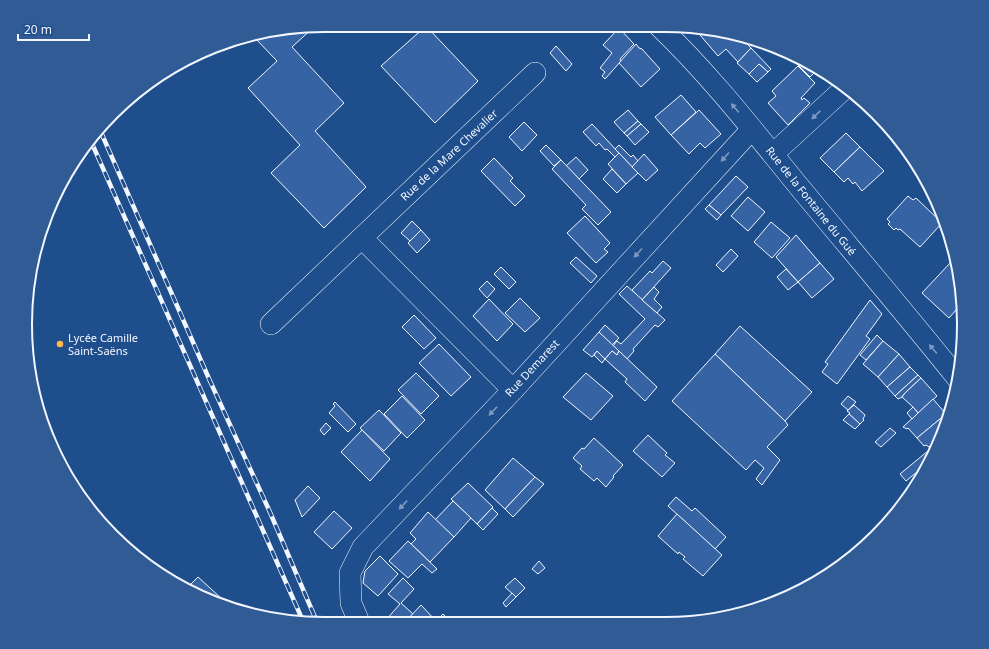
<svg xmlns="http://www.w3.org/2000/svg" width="989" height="649" font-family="'Noto Sans',sans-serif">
<rect width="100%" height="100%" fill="#1f4e8c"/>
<g fill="#3563a3" stroke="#f2f6ff">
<polygon points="426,26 478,81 435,123 381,66"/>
<polygon points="314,27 292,47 344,103 315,131 366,187 324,228 271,173 300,145 248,88 277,61 254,37"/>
<polygon points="619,28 634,44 620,59 621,61 605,79 602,76 605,72 600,68 612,53 603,45"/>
<polygon points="707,29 743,39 751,48 738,62 726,49 718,56 700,35"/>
<polygon points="636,44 639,48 642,49 660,69 641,87 619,63"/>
<polygon points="556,46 572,64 566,71 550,53"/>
<polygon points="751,48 771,69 768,72 759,64 749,74 737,63"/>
<polygon points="785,52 797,56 817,70 810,77"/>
<polygon points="759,64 768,72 757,82 749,74"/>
<polygon points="798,66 815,83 801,98 802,100 804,98 810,103 788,125 768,103 776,96 772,91"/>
<polygon points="681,95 696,112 671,135 655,117"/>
<polygon points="628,110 638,121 624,133 614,122"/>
<polygon points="699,110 721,134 705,148 700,143 689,154 671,135"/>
<polygon points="638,121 641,124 627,136 624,133"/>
<polygon points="524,122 537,135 522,151 509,137"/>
<polygon points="592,124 619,153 615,157 607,149 605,150 599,143 596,146 583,132"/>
<polygon points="641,124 649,132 635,145 627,136"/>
<polygon points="846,133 860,147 834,172 820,158"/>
<polygon points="546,145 561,160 554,166 540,151"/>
<polygon points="619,145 631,157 633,155 638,161 632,167 615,149"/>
<polygon points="860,147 884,171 862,191 855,182 853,184 848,178 844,182 834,172"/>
<polygon points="619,153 638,173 626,184 608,164"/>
<polygon points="644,154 658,170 646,181 632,167"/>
<polygon points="576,157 588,170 579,179 566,166"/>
<polygon points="494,158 513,178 510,181 525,196 515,206 481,171"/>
<polygon points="561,160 611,212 598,225 582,209 586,205 552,169"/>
<polygon points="612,169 626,184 617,193 603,179"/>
<polygon points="736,176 748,187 721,215 709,205"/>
<polygon points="908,196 913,200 916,198 942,223 920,247 900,229 898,230 896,228 894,230 888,224 890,222 887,219"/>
<polygon points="748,197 765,212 748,231 731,216"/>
<polygon points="709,205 721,215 717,220 705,209"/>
<polygon points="585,216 610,243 604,249 608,252 596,263 567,233"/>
<polygon points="412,221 421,230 410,241 401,233"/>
<polygon points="771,222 790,238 772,258 754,242"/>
<polygon points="421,230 430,240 417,253 408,243"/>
<polygon points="796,235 820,263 798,282 776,257"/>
<polygon points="731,249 738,256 723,272 716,265"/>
<polygon points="576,257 597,276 591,283 570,263"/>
<polygon points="663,261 671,268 642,300 632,290 650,271 652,273"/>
<polygon points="951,262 957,269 963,302 949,318 922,293"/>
<polygon points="820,263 834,279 812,298 798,282"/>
<polygon points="501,267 516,282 509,289 494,274"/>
<polygon points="786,269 798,282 788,290 777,277"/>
<polygon points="487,281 495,289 487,298 479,289"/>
<polygon points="627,286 665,320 658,327 655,325 633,349 634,351 627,359 613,346 617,341 621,344 645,319 619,294"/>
<polygon points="654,287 659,292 654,299 662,307 657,313 642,300"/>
<polygon points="520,298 540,318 525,332 505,313"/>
<polygon points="489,299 513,324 497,341 473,316"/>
<polygon points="870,300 882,314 866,336 870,339 837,384 822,372 828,364 825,362"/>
<polygon points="414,315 436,338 424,349 402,327"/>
<polygon points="605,325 619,338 612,345 599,332"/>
<polygon points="740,326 812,392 785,421 715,354"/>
<polygon points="599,332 619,351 617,355 612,351 605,359 597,351 592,357 583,350"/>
<polygon points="877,335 883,341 866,360 860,355"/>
<polygon points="883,341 899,354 878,377 863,364"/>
<polygon points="439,344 471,377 451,396 419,363"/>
<polygon points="597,351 605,359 602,363 594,355"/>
<polygon points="612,351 617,355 619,351 657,387 645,401 625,382 627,379 605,359"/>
<polygon points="715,354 785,421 788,425 767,447 780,460 762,485 756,479 764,468 755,460 746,470 672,401"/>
<polygon points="899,354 910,367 887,387 878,377"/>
<polygon points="910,367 918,375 895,396 887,387"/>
<polygon points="416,373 439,396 421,414 398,390"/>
<polygon points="586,373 613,396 591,420 563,397"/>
<polygon points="918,375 921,378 905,393 902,397 898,399 895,396"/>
<polygon points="921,378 937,396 918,413 913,407 902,397 905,393"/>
<polygon points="402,396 425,420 407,438 384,414"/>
<polygon points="848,396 856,402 848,410 841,404"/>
<polygon points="933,399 946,414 917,438 908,428 907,429 903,427"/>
<polygon points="335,402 356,424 348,432 329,413 335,406 333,404"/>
<polygon points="854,405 865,415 863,419 864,420 860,424 849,414 850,413 847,411"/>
<polygon points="913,407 918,413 912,419 907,413"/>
<polygon points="379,410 401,433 384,451 360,428"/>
<polygon points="849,414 860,424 855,429 843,420"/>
<polygon points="946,414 949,418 948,421 929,462 906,481 900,474 934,446 932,444 929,447 926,445 924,446 917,438"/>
<polygon points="326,423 331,428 324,435 320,430"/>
<polygon points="890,428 896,433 881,447 875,442"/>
<polygon points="362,430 390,459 370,481 341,452"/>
<polygon points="648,435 667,453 665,455 675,463 662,477 633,451"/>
<polygon points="594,438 623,465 613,476 614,477 606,487 597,478 594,481 580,469 582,466 573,458 582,448 584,449"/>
<polygon points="513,458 535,477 505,509 485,490"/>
<polygon points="535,477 544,484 513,517 505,509"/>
<polygon points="468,483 493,507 477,524 451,499"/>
<polygon points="308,486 320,498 302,517 295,500"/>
<polygon points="676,497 692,511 695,508 726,537 715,549 668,506"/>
<polygon points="453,501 471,518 454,537 435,520"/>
<polygon points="492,508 498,514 483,530 477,524"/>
<polygon points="334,511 352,528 332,549 314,532"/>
<polygon points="428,512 454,537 430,562 411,544 416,539 410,533"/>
<polygon points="677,514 722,555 703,576 683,559 685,557 679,552 678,554 658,536"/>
<polygon points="408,541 437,569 432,573 422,564 408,578 389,561"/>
<polygon points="380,556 398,574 378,596 363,583 365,571"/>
<polygon points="539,561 545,568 538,574 532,569"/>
<polygon points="198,577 222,599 220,602 192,593 186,589"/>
<polygon points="403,578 414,589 401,603 413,614 405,622 386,622 385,621 400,604 388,594"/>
<polygon points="515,578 525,588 516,597 505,587"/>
<polygon points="512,593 516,597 506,607 503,603"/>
<polygon points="421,605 436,621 435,622 405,622"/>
<polygon points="443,614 451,622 435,622"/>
</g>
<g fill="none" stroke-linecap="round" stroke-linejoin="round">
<g stroke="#f2f6ff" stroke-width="22">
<g id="minor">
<path d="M660,27C712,77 756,134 801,189C854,253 907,315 958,379"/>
<polyline points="773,154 845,88"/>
<polyline points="362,238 513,390"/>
<polyline points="271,324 535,73"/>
<polyline points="359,622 351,603 350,573 363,547 513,390 752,129"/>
</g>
</g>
<use href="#minor" stroke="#1f4e8c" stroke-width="21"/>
<g stroke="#f2f6ff" stroke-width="4.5">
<g id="rail">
<polyline points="100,130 210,381 269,510 317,622"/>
<polyline points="90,139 303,621"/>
</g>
</g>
<use href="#rail" stroke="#1f4e8c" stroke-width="3" stroke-dasharray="9" stroke-linecap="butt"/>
</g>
<defs><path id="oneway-solid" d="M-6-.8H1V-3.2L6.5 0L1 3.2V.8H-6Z"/></defs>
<g fill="#7e9ac0">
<use href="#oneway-solid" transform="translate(735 108) rotate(-130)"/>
<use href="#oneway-solid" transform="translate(816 115) rotate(137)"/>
<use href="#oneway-solid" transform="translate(725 157) rotate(132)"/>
<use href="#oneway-solid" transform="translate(638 253) rotate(132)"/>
<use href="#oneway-solid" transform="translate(933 349) rotate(-130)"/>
<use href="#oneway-solid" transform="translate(493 411) rotate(134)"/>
<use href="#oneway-solid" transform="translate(403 505) rotate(133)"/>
</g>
<circle fill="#ffb74d" stroke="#1f4e8c" stroke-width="1.5" cx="60" cy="344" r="4"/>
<g text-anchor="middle" stroke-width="3" stroke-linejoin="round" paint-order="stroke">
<g font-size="11" fill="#f2f6ff" stroke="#1f4e8c">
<text transform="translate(449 155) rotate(-43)" y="4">Rue de la Mare Chevalier</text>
<text transform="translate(811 201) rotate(51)" y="4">Rue de la Fontaine du Gué</text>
<text transform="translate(532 368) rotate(-47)" y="4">Rue Demarest</text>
</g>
<g font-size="11" fill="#f2f6ff" stroke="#1f4e8c" text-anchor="start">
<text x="68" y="342">Lycée Camille<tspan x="68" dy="13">Saint-Saëns</tspan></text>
</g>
</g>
<path d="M0 0H989V649H0ZM324 32H665A292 292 0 0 1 957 324V325A292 292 0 0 1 665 617H324A292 292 0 0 1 32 325V324A292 292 0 0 1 324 32Z" fill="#305b95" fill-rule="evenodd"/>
<path fill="none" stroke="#f2f6ff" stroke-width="2" d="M324 32H665A292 292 0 0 1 957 324V325A292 292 0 0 1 665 617H324A292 292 0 0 1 32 325V324A292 292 0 0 1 324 32Z"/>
<path d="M18 34v6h71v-6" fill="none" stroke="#f2f6ff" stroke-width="2"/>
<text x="24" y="34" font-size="12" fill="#f2f6ff" stroke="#1f4e8c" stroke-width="3" paint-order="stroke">20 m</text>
</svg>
